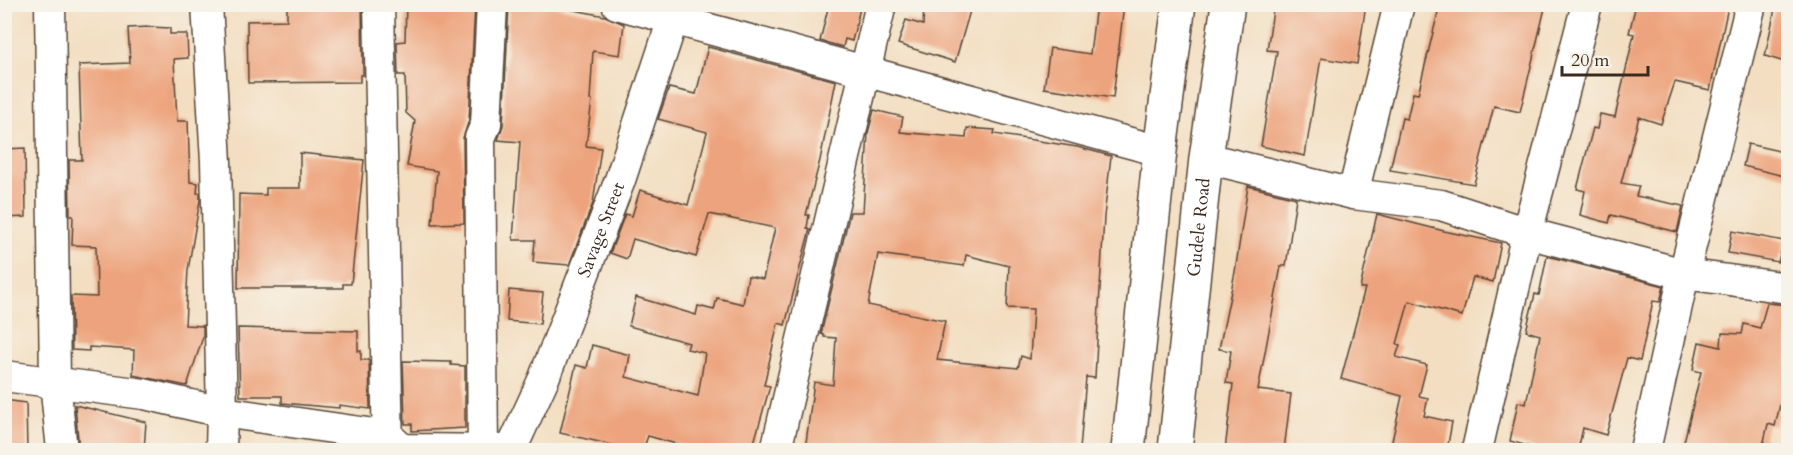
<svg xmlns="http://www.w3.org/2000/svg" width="1793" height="455" font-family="Cardo,serif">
<rect width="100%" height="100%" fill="#f7f3e8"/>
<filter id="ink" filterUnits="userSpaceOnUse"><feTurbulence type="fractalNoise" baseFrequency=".0167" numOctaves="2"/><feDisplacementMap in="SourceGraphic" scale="12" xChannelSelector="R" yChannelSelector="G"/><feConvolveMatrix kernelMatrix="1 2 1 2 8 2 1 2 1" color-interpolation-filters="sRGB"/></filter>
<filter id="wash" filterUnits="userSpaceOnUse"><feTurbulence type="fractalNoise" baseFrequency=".008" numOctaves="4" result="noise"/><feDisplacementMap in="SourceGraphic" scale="24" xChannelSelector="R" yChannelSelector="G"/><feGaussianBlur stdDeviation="1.35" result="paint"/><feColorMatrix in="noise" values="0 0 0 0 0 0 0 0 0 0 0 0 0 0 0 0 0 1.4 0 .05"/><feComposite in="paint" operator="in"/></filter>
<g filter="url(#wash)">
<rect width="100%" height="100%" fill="#f3dec1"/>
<g id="blocks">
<g fill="#eda47e" fill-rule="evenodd">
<polygon points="287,4 362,4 363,75 360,75 360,82 248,83 247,21 287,20"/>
<polygon points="406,4 475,4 469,120 463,138 464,223 432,224 437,171 407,166 415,121 406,113 405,75 398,75 397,42 405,41"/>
<polygon points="509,4 543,4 605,16 624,24 620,55 593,51 590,100 592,100 586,146 601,148 593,203 569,265 533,262 535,240 513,240 520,142 498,140 503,125"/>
<polygon points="829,4 861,4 852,41 845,39 843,47 820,41"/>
<polygon points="924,4 972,4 955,62 898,44 906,20 923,25"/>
<polygon points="1096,4 1124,4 1113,98 1044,88 1050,48 1090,54"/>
<polygon points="1274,4 1366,4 1357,64 1321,58 1305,156 1261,146 1277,51 1267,50"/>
<polygon points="1440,4 1546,4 1520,112 1494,106 1474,184 1390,170 1402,118 1407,119 1413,93 1418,94"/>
<polygon points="1636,4 1716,4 1728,7 1710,90 1675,82 1661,124 1639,117 1621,183 1639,186 1636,196 1683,206 1677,232 1611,215 1609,223 1580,215 1585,191 1577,189 1593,128 1597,129 1600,114 1615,117 1634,34 1629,33"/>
<polygon points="1776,4 1788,4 1788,63 1765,56"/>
<polygon points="149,27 170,28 170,34 187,34 188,58 174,59 177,121 188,121 190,182 198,183 197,193 200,193 200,200 188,270 185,325 203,326 203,337 187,386 133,375 134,350 89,347 89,351 72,350 71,296 97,297 96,246 72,245 73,216 70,216 69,160 82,160 79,65 130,63 128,28"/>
<polygon points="708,47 836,81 820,160 806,215 809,215 807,228 810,229 785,325 778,323 764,385 770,386 752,450 697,450 648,436 643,450 620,450 621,447 560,433 576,365 587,368 592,345 630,355 626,377 698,396 705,353 687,349 689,343 629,326 636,297 696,315 698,306 714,310 717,298 743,304 748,276 763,279 775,228 709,214 696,257 633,239 627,259 610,253 625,214 632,216 640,190 688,205 707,132 658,119 669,88 696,94"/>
<path d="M874,110L903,117L900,132L966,138L967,128L995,130L994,134L1077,147L1111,156L1104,217L1095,378L1086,377L1080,450H805L814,382L833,385L836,338L824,337V335L821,334L850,212H863L868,133ZM878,254L964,266L966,255L1009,266L1007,308L1033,309L1030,359L1021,356L1018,368L937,360L945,321L868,305Z"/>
<polygon points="1748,144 1788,153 1788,177 1743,166"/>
<polygon points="25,148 26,217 4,218 4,149"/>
<polygon points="300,153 364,160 351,284 343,284 343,288 238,288 239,194 266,195 266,188 300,188"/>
<polygon points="1248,186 1296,198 1286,266 1281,266 1258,390 1291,394 1284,450 1225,450 1233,384 1226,383 1231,351 1219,349 1235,272"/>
<polygon points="1377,214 1444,231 1501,243 1493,282 1473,277 1462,316 1409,301 1397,344 1400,345 1396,357 1427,365 1419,396 1428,398 1424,416 1452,422 1447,450 1390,450 1402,396 1341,379 1365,288 1360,288"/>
<polygon points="1732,231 1784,241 1778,262 1728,253"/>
<polygon points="1547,256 1664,286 1660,302 1653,301 1640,361 1627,358 1606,435 1583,428 1578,450 1542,450 1510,441 1518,402 1526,404 1540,335 1526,331 1535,294 1539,295"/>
<polygon points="509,290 543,293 540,324 507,321"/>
<polygon points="1767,303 1788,305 1788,394 1783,392 1775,426 1768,424 1762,450 1700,450 1683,446 1701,372 1693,370 1699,342 1721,347 1722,333 1742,334 1744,324 1760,328"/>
<polygon points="238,328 358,331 358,351 361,351 361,360 369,360 370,409 339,405 339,408 282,403 282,396 240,396"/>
<polygon points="403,361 451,362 451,365 465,366 465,428 412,431 412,424 405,424"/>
<polygon points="4,400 26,403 27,450 4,450"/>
<polygon points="75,405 146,422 144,450 79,450"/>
</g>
</g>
</g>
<g filter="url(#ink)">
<use href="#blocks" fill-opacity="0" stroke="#574536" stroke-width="1.5"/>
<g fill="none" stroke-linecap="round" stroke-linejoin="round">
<g stroke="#574536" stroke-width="33">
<g id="street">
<polyline points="50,4 55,382 62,450"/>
<polyline points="207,4 216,162 222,412 388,436 402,449 515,450"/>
<polyline points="379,4 388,450"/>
<polyline points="617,4 1160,151"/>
<polyline points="1206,158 1353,194 1441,205 1527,233 1684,274 1788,288"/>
<polyline points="1353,194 1399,4"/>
<polyline points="4,376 144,394 222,412 221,450"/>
<polyline points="483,450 480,138 486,124 492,4"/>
<path id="s1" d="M511,450L544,378L620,180L678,4"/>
<polyline points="776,450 881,4"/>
<polyline points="1477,450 1527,233 1587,4"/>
<polyline points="1645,450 1684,274 1751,4"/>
</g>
</g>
<g stroke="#574536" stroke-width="36">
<g id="highway">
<polyline points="1128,450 1160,151 1179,4"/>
<path id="s2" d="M1175,450L1206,158L1228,4"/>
</g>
</g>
<use href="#street" stroke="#fff" stroke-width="30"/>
<use href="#highway" stroke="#fff" stroke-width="33"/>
</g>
</g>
<g text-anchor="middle" stroke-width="5" stroke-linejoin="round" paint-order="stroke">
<g font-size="18" fill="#3b2a1e" stroke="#f7f3e8">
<text dy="6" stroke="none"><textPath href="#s2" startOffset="224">Gudele Road</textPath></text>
<text dy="6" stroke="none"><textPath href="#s1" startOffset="238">Savage Street</textPath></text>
</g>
</g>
<rect width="1793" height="455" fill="none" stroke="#f7f3e8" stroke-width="24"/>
<path d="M1562 66v9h86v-9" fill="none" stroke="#3b2a1e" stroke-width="3"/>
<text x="1571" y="66" font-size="18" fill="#3b2a1e" stroke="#f7f3e8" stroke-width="4.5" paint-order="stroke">20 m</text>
</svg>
